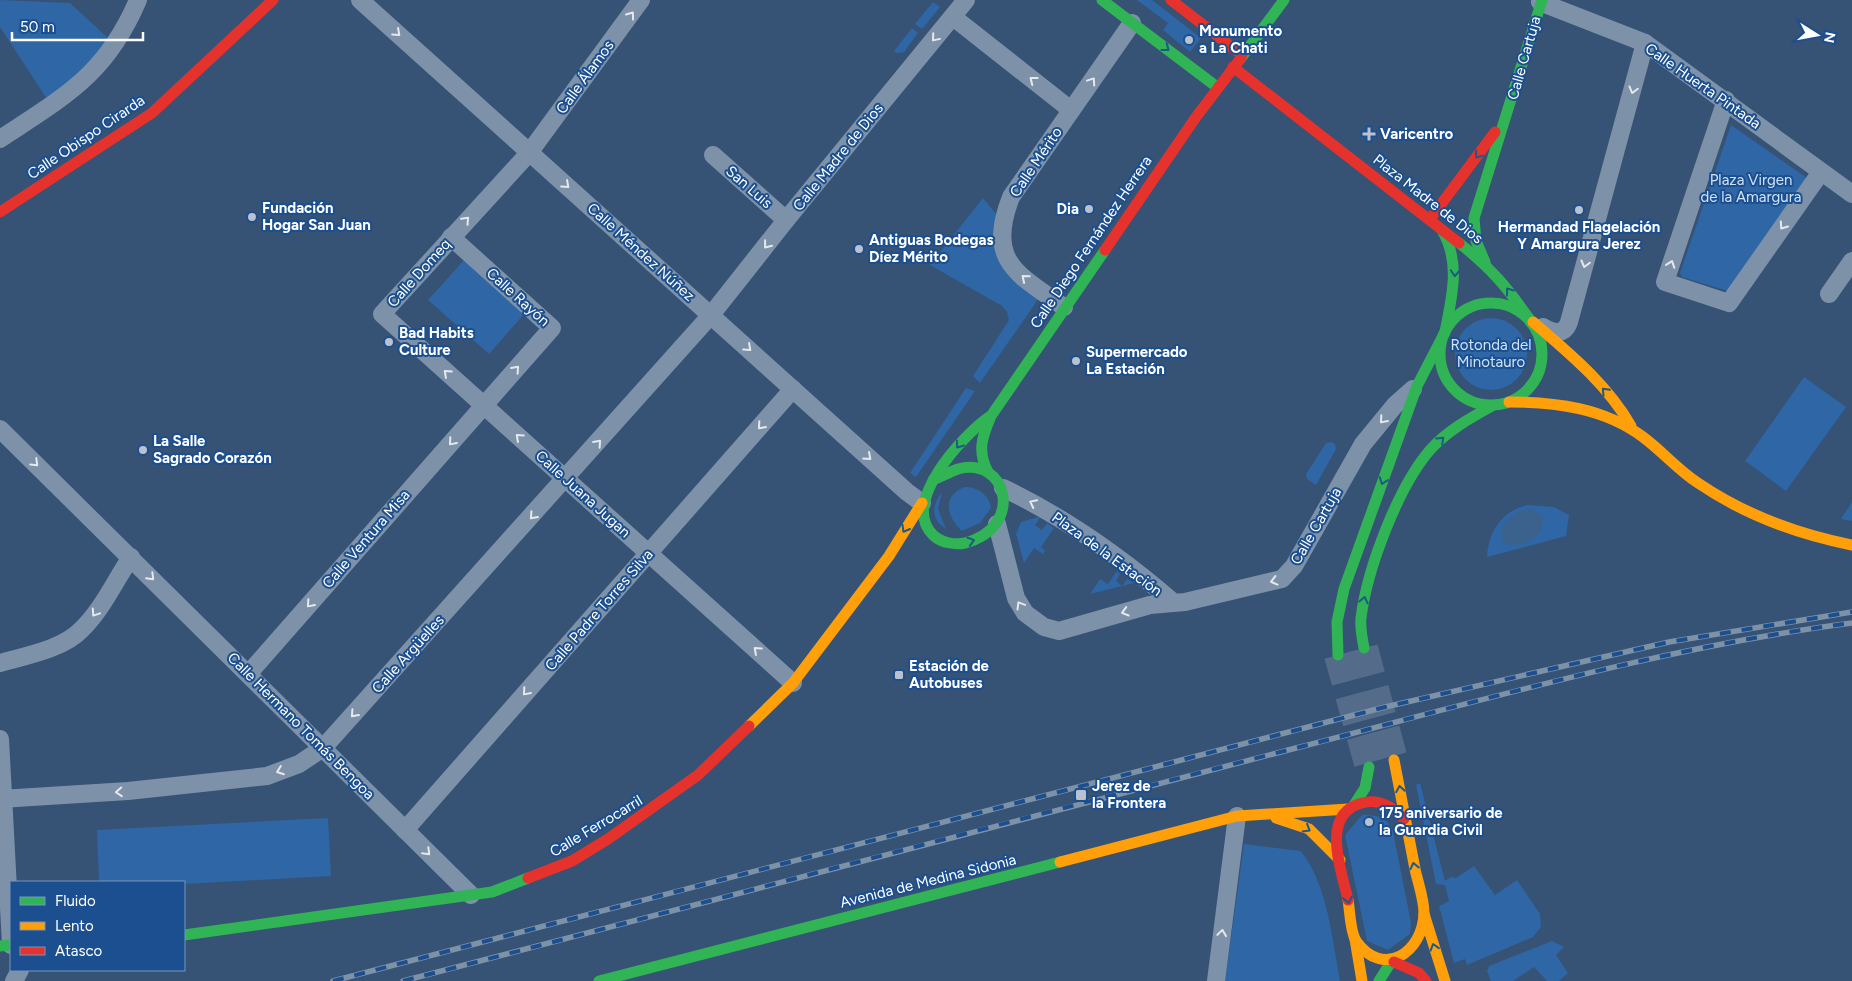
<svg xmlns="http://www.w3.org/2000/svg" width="1852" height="981" font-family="Figtree,sans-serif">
<rect width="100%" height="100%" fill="#365274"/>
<g fill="#2f66a5">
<polygon points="0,0 70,3 109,39 88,66 47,99 0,27"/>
<polygon points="1137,0 1152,0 1201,38 1190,52 1163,30 1168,23"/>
<polygon points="933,2 940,7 922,29 915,24"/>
<polygon points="912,28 918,33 904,52 897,53 894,51"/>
<polygon points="1731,125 1807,178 1728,291 1682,277 1680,273"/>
<polygon points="983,198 996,214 994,238 1039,298 980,383 973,376 1009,320 1007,312 1002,306 930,265"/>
<polygon points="465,259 525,313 489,354 428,300"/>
<circle cx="1491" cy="354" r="36"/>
<polygon points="1804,377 1846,407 1786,491 1745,461"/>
<polygon points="966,388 975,391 916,477 910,473"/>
<polygon points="1332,442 1335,444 1336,449 1316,485 1307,479 1306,474 1326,443"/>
<path d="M965,487C978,487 989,495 991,508L980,523L962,531C947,518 941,495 965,487Z"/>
<path d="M942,492L938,509L946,529C931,520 931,505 942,492Z"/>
<polygon points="1852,502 1852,521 1841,519"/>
<path d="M1528,505L1554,507L1569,515L1566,536L1487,557C1488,531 1503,510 1528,505Z"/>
<polygon points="1038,517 1040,518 1035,525 1042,530 1047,523 1054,528 1041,547 1045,551 1043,554 1034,548 1024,563 1016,534 1021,522"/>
<polygon points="1117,571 1120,574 1116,581 1122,586 1127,579 1134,583 1090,594 1100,579 1108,584"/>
<polygon points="1420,783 1445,881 1451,877 1456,878 1474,866 1495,895 1517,880 1540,914 1541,927 1533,937 1467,965 1465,959 1454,963 1439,906 1449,901 1445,885 1436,884 1416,785"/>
<path d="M1362,815C1377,815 1386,816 1393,831L1411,923L1410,934L1388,950L1367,941L1345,835Z"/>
<polygon points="328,818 331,876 184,884 99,882 97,830"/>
<path d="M1244,844L1301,851C1328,886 1332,938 1340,981H1225Z"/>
<polygon points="1552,941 1564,947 1556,955 1568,973 1559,981 1547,981 1534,967 1513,981 1491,981 1487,971 1489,966"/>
</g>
<path fill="#3b618d" d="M1526,509L1533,510L1542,516C1548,536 1521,550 1504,543C1494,526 1512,515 1526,509Z"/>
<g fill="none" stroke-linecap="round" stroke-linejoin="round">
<g stroke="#546c89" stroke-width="28" stroke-dasharray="28 14" stroke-linecap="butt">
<polyline points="1364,648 1394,760"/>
<polyline points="1338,655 1369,767"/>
</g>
<g stroke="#7d92a8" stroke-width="18">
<polyline points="360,0 907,492 922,503"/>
<polyline points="641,0 529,153 382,314 793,683"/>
<polyline points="1540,2 1645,43 1852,194"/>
<polyline points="953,17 1071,110"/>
<polyline points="1726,100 1665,282 1729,303 1821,172"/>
<path d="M0,139C65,96 106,75 138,0"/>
<polyline points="713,155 786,220"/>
<polyline points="1829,294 1852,261"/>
<path d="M1064,307C1017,274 986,261 1011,197L1132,23"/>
<path d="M1543,327C1553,333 1564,336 1569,322L1645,43"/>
<polyline points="0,429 471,895"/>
<path d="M1003,488C1064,517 1122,558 1173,602"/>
<polyline points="997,524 1016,598 1025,613 1044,627 1059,631 1150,605 1185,602 1282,579 1294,566 1363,444 1395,405 1413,389"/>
<path d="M0,663C25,656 63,649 81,630C102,610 115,581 131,557"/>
<polyline points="249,673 552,328 451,237"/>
<polyline points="0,739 11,945"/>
<polyline points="0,799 128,791 267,776 299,764 323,748 711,315 786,220 966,0"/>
<polyline points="405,830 793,389"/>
<polyline points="14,981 20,970"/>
<polyline points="1216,981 1237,816"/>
</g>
<g stroke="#30b455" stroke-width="11">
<polyline points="1102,0 1217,87"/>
<polyline points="1241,58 1284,0"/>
<path d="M1442,230C1461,263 1452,296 1445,332"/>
<path d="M1459,243C1491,268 1507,287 1530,320"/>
<polyline points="1485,262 1476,241 1474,218 1542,0"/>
<circle cx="1491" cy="354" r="51"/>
<path d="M988,472C977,451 982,437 991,416L1105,250"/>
<path d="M933,480C941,477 949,472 958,469C1008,456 1025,527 965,543C955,545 941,543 933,535C900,503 962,436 989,417"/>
<path d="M1364,648C1362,638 1360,628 1361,618C1367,569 1398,487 1430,450C1447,431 1470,418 1492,406"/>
<polyline points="1338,655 1337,622 1344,589 1417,386 1445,332"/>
<polyline points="1354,805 1365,788 1369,767"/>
<polyline points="184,935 492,892 528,878"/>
<polyline points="0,946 11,945"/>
<polyline points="599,981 1060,862"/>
<polyline points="1379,981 1391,962"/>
</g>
<g stroke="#ff9f0a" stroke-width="11">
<path d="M1533,322C1569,353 1607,384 1631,426"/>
<path d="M1509,402C1556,402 1604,408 1643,437C1662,451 1678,470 1698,483C1745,515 1797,534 1852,545"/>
<polyline points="749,726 793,683 889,556 922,503"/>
<polyline points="1276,818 1309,829 1340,860"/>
<polyline points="1060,862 1237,816 1348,809"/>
<path d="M1348,900C1350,911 1350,931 1356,941C1383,979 1423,953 1424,913C1424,899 1418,883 1415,869C1408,832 1401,796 1394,760"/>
<polyline points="1424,914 1445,981"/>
<polyline points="1355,939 1362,981"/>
</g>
<g stroke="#e5322d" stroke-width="11">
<polyline points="1171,0 1242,55"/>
<polyline points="1233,67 1459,243"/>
<polyline points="0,212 152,113 273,0"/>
<polyline points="1430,219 1495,132"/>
<polyline points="1105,250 1196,117 1241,58"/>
<polyline points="528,878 572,861 608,839 698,775 749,726"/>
<path d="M1348,900C1342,871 1319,814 1362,803C1380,798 1393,807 1404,819"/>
<polyline points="1394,962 1419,973 1426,981"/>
</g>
<g stroke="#7e92a7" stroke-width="5.5">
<g id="rail">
<polyline points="333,981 1385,707 1669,642 1852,612"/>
<path d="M403,981C701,904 998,824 1296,748C1480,701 1664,647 1852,623"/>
</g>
</g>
<use href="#rail" stroke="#1b4f8f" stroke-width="4" stroke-dasharray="11" stroke-linecap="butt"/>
</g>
<defs><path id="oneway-chevron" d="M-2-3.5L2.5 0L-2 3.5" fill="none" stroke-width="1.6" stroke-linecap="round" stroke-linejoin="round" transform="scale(1.25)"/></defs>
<g stroke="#e5e9ee">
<use href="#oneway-chevron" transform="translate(631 15) rotate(-54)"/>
<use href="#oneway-chevron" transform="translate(397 33) rotate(42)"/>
<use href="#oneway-chevron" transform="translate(935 38) rotate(130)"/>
<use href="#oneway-chevron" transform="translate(1033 80) rotate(-142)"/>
<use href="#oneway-chevron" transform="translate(1092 81) rotate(-56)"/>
<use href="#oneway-chevron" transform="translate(1633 90) rotate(105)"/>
<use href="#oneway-chevron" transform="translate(566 185) rotate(42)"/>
<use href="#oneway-chevron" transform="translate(466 220) rotate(-47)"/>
<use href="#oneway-chevron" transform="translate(1783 226) rotate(125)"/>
<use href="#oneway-chevron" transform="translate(767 245) rotate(128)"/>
<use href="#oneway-chevron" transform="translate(1585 264) rotate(105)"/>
<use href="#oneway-chevron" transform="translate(1671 264) rotate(-71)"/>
<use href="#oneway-chevron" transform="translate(1025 278) rotate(-140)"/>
<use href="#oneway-chevron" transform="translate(748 348) rotate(42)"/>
<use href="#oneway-chevron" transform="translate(516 369) rotate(-48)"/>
<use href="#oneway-chevron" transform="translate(447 373) rotate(-138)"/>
<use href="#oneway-chevron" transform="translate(1383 420) rotate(131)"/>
<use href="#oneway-chevron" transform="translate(761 426) rotate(131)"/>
<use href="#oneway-chevron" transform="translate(519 437) rotate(-138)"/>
<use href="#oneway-chevron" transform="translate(452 442) rotate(131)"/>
<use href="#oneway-chevron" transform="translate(598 443) rotate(-48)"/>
<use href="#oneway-chevron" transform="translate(868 457) rotate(42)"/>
<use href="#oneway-chevron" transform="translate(35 463) rotate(44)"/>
<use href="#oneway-chevron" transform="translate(1033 503) rotate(-154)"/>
<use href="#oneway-chevron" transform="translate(533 516) rotate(132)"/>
<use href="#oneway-chevron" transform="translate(151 577) rotate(45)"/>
<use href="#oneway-chevron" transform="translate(1274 581) rotate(166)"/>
<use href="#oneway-chevron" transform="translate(310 604) rotate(131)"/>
<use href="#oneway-chevron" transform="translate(1020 605) rotate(-121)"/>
<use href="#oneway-chevron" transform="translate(1125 612) rotate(164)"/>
<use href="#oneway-chevron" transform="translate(95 613) rotate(124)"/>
<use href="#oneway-chevron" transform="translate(757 650) rotate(-138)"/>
<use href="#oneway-chevron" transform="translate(526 692) rotate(131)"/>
<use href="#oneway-chevron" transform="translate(354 714) rotate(132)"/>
<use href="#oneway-chevron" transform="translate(280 771) rotate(160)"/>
<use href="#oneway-chevron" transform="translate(119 792) rotate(176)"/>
<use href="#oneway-chevron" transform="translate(427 852) rotate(45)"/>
<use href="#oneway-chevron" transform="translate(1222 933) rotate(-82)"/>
</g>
<g stroke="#1d5989">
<use href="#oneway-chevron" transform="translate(1166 48) rotate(37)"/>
<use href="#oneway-chevron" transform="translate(1478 155) rotate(127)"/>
<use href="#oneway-chevron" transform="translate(1455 273) rotate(93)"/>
<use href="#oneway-chevron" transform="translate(1509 291) rotate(-126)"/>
<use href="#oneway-chevron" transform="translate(1605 391) rotate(-133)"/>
<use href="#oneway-chevron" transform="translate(1441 440) rotate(-43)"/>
<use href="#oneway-chevron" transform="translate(959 445) rotate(126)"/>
<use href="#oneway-chevron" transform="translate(1383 481) rotate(110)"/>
<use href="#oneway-chevron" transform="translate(905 529) rotate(120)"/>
<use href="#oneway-chevron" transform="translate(971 541) rotate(-17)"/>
<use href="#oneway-chevron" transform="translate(1364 600) rotate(-77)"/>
<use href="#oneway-chevron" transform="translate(1400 789) rotate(-99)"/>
<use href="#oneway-chevron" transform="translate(1307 829) rotate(31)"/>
<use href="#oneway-chevron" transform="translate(1414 866) rotate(-102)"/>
<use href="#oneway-chevron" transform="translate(1348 900) rotate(79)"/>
<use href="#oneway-chevron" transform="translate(1434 947) rotate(-107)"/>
</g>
<g fill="#b9c2ce" stroke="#1b4f8f" stroke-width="2">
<circle cx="1189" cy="40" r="5"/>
<path d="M1366.5 126.5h5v5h5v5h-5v5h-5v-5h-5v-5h5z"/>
<circle cx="1089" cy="209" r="5"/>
<circle cx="1579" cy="210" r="5"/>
<circle cx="252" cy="217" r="5"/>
<circle cx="859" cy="249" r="5"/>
<circle cx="389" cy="342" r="5"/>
<circle cx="1076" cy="361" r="5"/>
<circle cx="143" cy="450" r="5"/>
<rect x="894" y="670" width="10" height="10" rx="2.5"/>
<rect x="1075" y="789" width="12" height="12" rx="2.5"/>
<circle cx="1369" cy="822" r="5"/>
</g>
<g text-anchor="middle" stroke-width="4" stroke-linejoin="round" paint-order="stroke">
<g font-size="15" font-weight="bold" fill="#fff" stroke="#1b4f8f" text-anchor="start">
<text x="1199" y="36">Monumento<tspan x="1199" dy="17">a La Chati</tspan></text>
<text x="1380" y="139">Varicentro</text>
<text x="262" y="213">Fundación<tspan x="262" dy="17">Hogar San Juan</tspan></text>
<text x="1079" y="214" text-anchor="end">Dia</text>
<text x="1579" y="232" text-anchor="middle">Hermandad Flagelación<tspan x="1579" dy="17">Y Amargura Jerez</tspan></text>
<text x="869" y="245">Antiguas Bodegas<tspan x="869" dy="17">Díez Mérito</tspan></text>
<text x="399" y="338">Bad Habits<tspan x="399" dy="17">Culture</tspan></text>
<text x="1086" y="357">Supermercado<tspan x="1086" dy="17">La Estación</tspan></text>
<text x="153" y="446">La Salle<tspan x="153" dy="17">Sagrado Corazón</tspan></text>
<text x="909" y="671">Estación de<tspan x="909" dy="17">Autobuses</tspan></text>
<text x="1092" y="791">Jerez de<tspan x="1092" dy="17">la Frontera</tspan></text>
<text x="1379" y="818">175 aniversario de<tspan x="1379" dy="17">la Guardia Civil</tspan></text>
</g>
<g font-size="15" fill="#fff" stroke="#1b4f8f">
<text transform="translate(1524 58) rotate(-74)" y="5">Calle Cartuja</text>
<text transform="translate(585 77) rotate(-54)" y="5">Calle Álamos</text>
<text transform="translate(1703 86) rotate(35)" y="5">Calle Huerta Pintada</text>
<text transform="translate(86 137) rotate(-34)" y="5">Calle Obispo Cirarda</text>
<text transform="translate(838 157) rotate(-51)" y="5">Calle Madre de Dios</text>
<text transform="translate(1036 162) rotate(-56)" y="5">Calle Mérito</text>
<text transform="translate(749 187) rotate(41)" y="5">San Luis</text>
<text transform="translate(1428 199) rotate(38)" y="5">Plaza Madre de Dios</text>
<text transform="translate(1091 242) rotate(-56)" y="5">Calle Diego Fernández Herrera</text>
<text transform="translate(641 252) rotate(42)" y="5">Calle Méndez Núñez</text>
<text transform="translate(419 273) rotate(-48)" y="5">Calle Domeq</text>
<text transform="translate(518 297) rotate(42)" y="5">Calle Rayón</text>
<text transform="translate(583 494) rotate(42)" y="5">Calle Juana Jugan</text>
<text transform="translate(1316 526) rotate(-60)" y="5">Calle Cartuja</text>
<text transform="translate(366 539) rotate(-49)" y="5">Calle Ventura Misa</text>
<text transform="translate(1107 554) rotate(36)" y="5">Plaza de la Estación</text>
<text transform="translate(599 610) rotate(-49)" y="5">Calle Padre Torres Silva</text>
<text transform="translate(408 654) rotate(-48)" y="5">Calle Argüelles</text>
<text transform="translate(301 726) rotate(45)" y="5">Calle Hermano Tomás Bengoa</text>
<text transform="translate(596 826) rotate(-31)" y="5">Calle Ferrocarril</text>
<text transform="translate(928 881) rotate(-14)" y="5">Avenida de Medina Sidonia</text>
</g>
<g font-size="15" fill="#cfe3fa" stroke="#1b4f8f">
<text x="1751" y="185">Plaza Virgen<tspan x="1751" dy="17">de la Amargura</tspan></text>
<text x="1491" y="350">Rotonda del<tspan x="1491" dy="17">Minotauro</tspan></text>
</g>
</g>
<rect x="10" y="881" width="175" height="90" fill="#1b4f8f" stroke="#7695bc"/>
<rect x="20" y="897" width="25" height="8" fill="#30b455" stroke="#7695bc"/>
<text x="55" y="906" font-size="15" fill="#ffffff">Fluido</text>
<rect x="20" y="922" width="25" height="8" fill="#ff9f0a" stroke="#7695bc"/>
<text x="55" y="931" font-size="15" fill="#ffffff">Lento</text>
<rect x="20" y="947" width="25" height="8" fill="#e5322d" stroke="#7695bc"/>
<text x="55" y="956" font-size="15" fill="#ffffff">Atasco</text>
<g transform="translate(1817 35) rotate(101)" stroke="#1b4f8f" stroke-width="4" paint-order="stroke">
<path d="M0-4L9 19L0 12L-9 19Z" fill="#ffffff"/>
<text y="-8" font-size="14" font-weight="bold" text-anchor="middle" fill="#ffffff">N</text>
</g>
<path d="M12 32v8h131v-8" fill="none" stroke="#ffffff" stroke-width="2.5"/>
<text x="20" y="32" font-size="15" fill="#ffffff" stroke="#1b4f8f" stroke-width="4" paint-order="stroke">50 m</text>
</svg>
